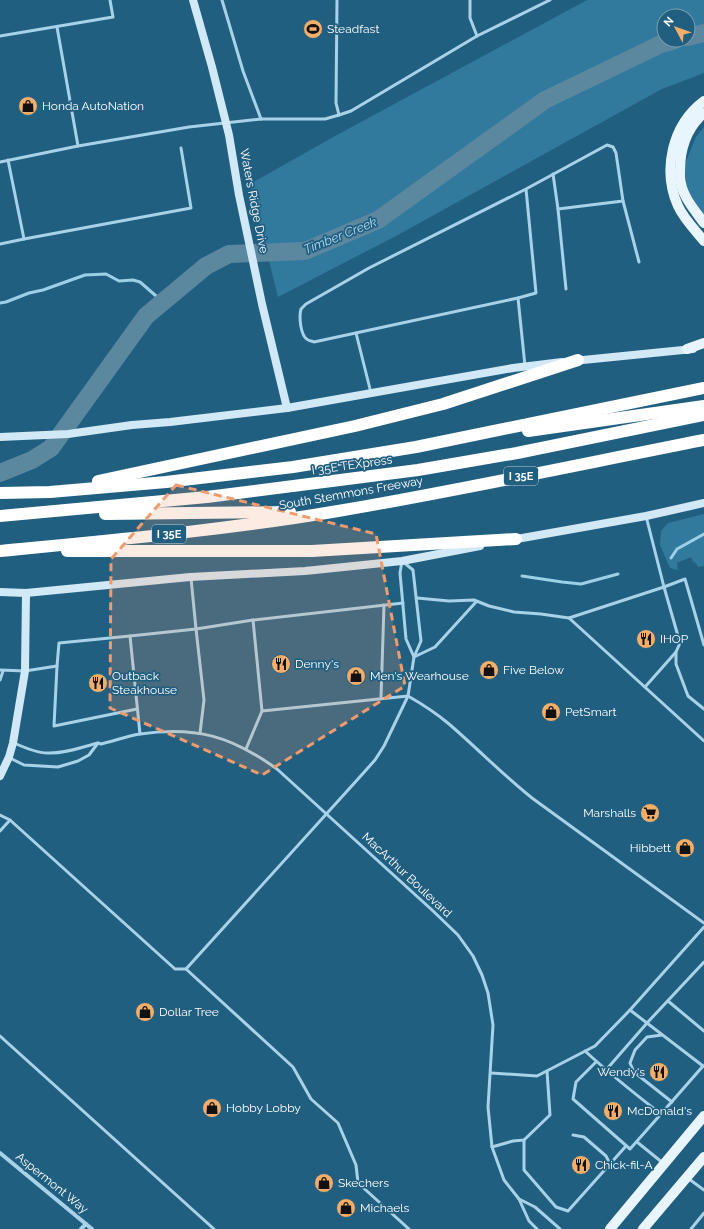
<svg xmlns="http://www.w3.org/2000/svg" width="704" height="1229" font-family="Raleway,sans-serif">
<rect width="100%" height="100%" fill="#215f81"/>
<g fill="#31799d" fill-rule="evenodd">
<path d="M587,0H704V73L662,89L396,236L278,297L250,184L335,136ZM664,16H688V40H664Z"/>
<polygon points="704,127 704,217 688,192 684,166 696,137"/>
<polygon points="704,514 704,566 698,567 696,563 693,562 691,557 677,563 678,570 670,568 660,545 661,531 668,523"/>
</g>
<g fill="none" stroke-linecap="round" stroke-linejoin="round">
<g stroke="#9bd0e9" stroke-width="3">
<polyline points="0,303 6,302 29,293 43,290 85,275 106,274 119,281 133,280 140,282 163,302"/>
<polyline points="671,558 677,549 704,534"/>
<polyline points="522,576 562,582 581,584 618,574"/>
</g>
<g stroke="#5b889f" stroke-width="18">
<polyline points="688,37 704,33"/>
<polyline points="0,473 32,460 51,448 146,316 206,266 229,254 305,251 378,220 545,100 661,44 675,40"/>
</g>
<g stroke="#a7d2e8" stroke-width="3">
<polyline points="222,0 243,71 261,119"/>
<polyline points="337,0 336,103 339,115 351,111 477,36 550,0"/>
<polyline points="470,0 470,18 477,36"/>
<polyline points="57,27 78,146"/>
<polyline points="0,36 113,17 110,0"/>
<polyline points="8,160 24,239 191,208 181,148"/>
<polyline points="0,162 78,146 189,127 261,119 325,119 339,115"/>
<polyline points="553,174 558,209 566,289"/>
<path d="M526,189L536,293L518,298L314,342C312,341 310,341 308,340C300,336 299,316 301,309L306,304L369,268L526,189L607,145L613,147L616,153L623,201L639,262"/>
<polyline points="558,209 623,201"/>
<polyline points="0,244 24,239"/>
<polyline points="518,298 525,366"/>
<polyline points="356,333 371,393"/>
<polyline points="191,578 196,629 253,620 403,603"/>
<polyline points="417,598 449,601 474,600 489,606 514,612 541,614 569,618 704,741"/>
<polyline points="569,618 664,587 646,516"/>
<polyline points="676,652 676,664 688,696 704,709"/>
<polyline points="414,657 435,647 476,602"/>
<polyline points="57,666 54,726 137,709"/>
<polyline points="0,670 25,671 57,666 59,643 130,636"/>
<polyline points="0,680 3,671"/>
<polyline points="645,687 676,652 680,643 664,587 685,579 704,645"/>
<polyline points="381,698 384,605"/>
<path d="M262,711L408,696C422,704 436,713 449,724C477,748 503,775 532,798L704,923"/>
<polyline points="140,734 130,636 196,629 204,700 200,733"/>
<path d="M14,743C23,747 37,753 47,753C64,754 82,747 98,743L101,744C114,741 127,736 140,734C196,726 231,736 277,769L432,910L458,935L473,956L482,975L488,993L493,1025L488,1107L492,1147L504,1180L519,1199L529,1221L537,1229"/>
<polyline points="246,749 262,711 253,620"/>
<polyline points="10,758 24,765 58,767 78,761 89,755 98,743"/>
<polyline points="0,815 10,820 175,969 186,969 293,1067 311,1099 338,1123 356,1165 358,1183 409,1229"/>
<polyline points="0,831 10,820"/>
<polyline points="186,969 358,779 375,760 384,746 408,696 414,657 421,641 413,570 402,561 400,573 406,639 414,657"/>
<polyline points="668,1001 704,1031"/>
<polyline points="630,1010 703,1066"/>
<polyline points="662,1035 647,1037 635,1050 630,1063 634,1072 672,1102"/>
<polyline points="0,1036 214,1229"/>
<path d="M585,1051C609,1073 635,1094 661,1114L630,1149L573,1099L576,1082L596,1062"/>
<polyline points="606,1070 647,1023 704,962"/>
<polyline points="491,1073 537,1076 595,1046 630,1010 704,927"/>
<polyline points="661,1114 703,1066"/>
<polyline points="524,1140 524,1170 556,1207 568,1211 610,1164 606,1156 584,1137 573,1135"/>
<polyline points="637,1142 663,1163"/>
<polyline points="492,1147 513,1141 524,1140 550,1115 547,1071"/>
<polyline points="610,1164 626,1146"/>
<polyline points="689,1179 704,1190"/>
<polyline points="519,1199 535,1207 560,1229"/>
<polyline points="691,1229 704,1213"/>
</g>
<g stroke="#a7d2e8" stroke-width="4">
<polyline points="0,1153 92,1229"/>
<polyline points="81,1229 86,1224"/>
</g>
<g stroke="#d1e9f6" stroke-width="8">
<polyline points="193,0 212,67 229,135 239,195 262,304 287,408"/>
<polyline points="573,361 693,349"/>
<polyline points="0,437 68,434 132,425 170,422 287,408 513,368 562,362"/>
<polyline points="511,540 646,516 704,503"/>
<polyline points="0,592 26,593 190,577 305,571 402,561 480,546"/>
<polyline points="0,776 9,757 13,743 25,671 26,593"/>
</g>
<g stroke="#e9f5fd" stroke-width="10">
<path d="M704,101C672,125 662,170 678,206C684,219 695,230 704,241"/>
<path d="M704,113C687,128 680,149 680,171C680,175 680,180 681,183C683,197 696,212 704,223"/>
<polyline points="687,349 704,343"/>
<polyline points="610,1229 704,1116"/>
<polyline points="643,1229 704,1157"/>
</g>
<g stroke="#fff" stroke-width="12">
<polyline points="528,431 704,406"/>
<polyline points="98,481 355,426 443,404 578,360"/>
<polyline points="0,493 50,492 166,482 293,467 416,447 704,388"/>
<polyline points="105,514 290,512"/>
<polyline points="0,516 207,497 418,470 517,453 704,415"/>
<path d="M0,551C113,540 226,530 338,511C461,490 582,464 704,440"/>
<polyline points="67,551 312,551 516,539"/>
</g>
</g>
<path fill="#f19b6d" fill-opacity="0.2" stroke="#f19b6d" stroke-width="3" stroke-dasharray="8 5" stroke-linejoin="round" d="M176,485L376,534L405,686L262,775L110,708L111,559Z"/>
<defs>
<g id="stadium-disc" transform="scale(1)"><circle r="9.5" fill="#f4ae68" stroke="#215f81"/><path d="M0-5a6.5 5 0 1 0 0 10a6.5 5 0 1 0 0-10ZM-3.5-1.8h7v3.6h-7Z" fill="#111"/></g>
<g id="shop-disc" transform="scale(1)"><circle r="9.5" fill="#f4ae68" stroke="#215f81"/><path d="M-5-2.5h2.3a2.7 3.5 0 0 1 5.4 0H5L5.5 6h-11ZM-1.5-2.5h3a1.5 2.3 0 0 0-3 0Z" fill="#111"/></g>
<g id="restaurant-disc" transform="scale(1)"><circle r="9.5" fill="#f4ae68" stroke="#215f81"/><path d="M-5-6h1v4h1v-4h1v4h1v-4h1v5L-1.5 .5V6h-2V.5L-5-1ZM5-6V6H3V1.5H1.5Q1.5-4 5-6Z" fill="#111"/></g>
<g id="supermarket-disc" transform="scale(1)"><circle r="9.5" fill="#f4ae68" stroke="#215f81"/><path d="M-6-5.5h2.5l.6 2H6L4.5 2H-2.5L-4.4-4H-6ZM-1.5 3.2a1.3 1.3 0 1 0 .1 0ZM3 3.2a1.3 1.3 0 1 0 .1 0Z" fill="#111"/></g>
</defs>
<g fill-rule="evenodd">
<use href="#stadium-disc" x="313" y="29"/>
<use href="#shop-disc" x="28" y="106"/>
<use href="#restaurant-disc" x="646" y="639"/>
<use href="#restaurant-disc" x="281" y="664"/>
<use href="#shop-disc" x="489" y="670"/>
<use href="#shop-disc" x="356" y="676"/>
<use href="#restaurant-disc" x="98" y="683"/>
<use href="#shop-disc" x="551" y="712"/>
<use href="#supermarket-disc" x="650" y="813"/>
<use href="#shop-disc" x="685" y="848"/>
<use href="#shop-disc" x="145" y="1012"/>
<use href="#restaurant-disc" x="659" y="1072"/>
<use href="#shop-disc" x="212" y="1108"/>
<use href="#restaurant-disc" x="613" y="1111"/>
<use href="#restaurant-disc" x="581" y="1165"/>
<use href="#shop-disc" x="324" y="1183"/>
<use href="#shop-disc" x="346" y="1208"/>
</g>
<g text-anchor="middle" stroke-width="3.5" stroke-linejoin="round" paint-order="stroke">
<g fill="#215f81" stroke="#bccfd9" stroke-width="1">
<rect x="504" y="467" width="34" height="18" rx="3"/>
<rect x="152" y="525" width="34" height="18" rx="3"/>
</g>
<g font-size="11" font-weight="bold" fill="#fff">
<text x="521" y="480">I 35E</text>
<text x="169" y="538">I 35E</text>
</g>
<g font-size="12" fill="#fff" stroke="#215f81" text-anchor="start">
<text x="327" y="33">Steadfast</text>
<text x="42" y="110">Honda AutoNation</text>
<text x="660" y="643">IHOP</text>
<text x="295" y="668">Denny's</text>
<text x="503" y="674">Five Below</text>
<text x="112" y="680">Outback<tspan x="112" dy="14">Steakhouse</tspan></text>
<text x="370" y="680">Men's Wearhouse</text>
<text x="565" y="716">PetSmart</text>
<text x="636" y="817" text-anchor="end">Marshalls</text>
<text x="671" y="852" text-anchor="end">Hibbett</text>
<text x="159" y="1016">Dollar Tree</text>
<text x="645" y="1076" text-anchor="end">Wendy's</text>
<text x="226" y="1112">Hobby Lobby</text>
<text x="627" y="1115">McDonald's</text>
<text x="595" y="1169">Chick-fil-A</text>
<text x="338" y="1187">Skechers</text>
<text x="360" y="1212">Michaels</text>
</g>
<g font-size="12" fill="#fff" stroke="#215f81">
<text transform="translate(254 201) rotate(79)" y="4">Waters Ridge Drive</text>
<text transform="translate(352 465) rotate(-8)" y="4">I 35E TEXpress</text>
<text transform="translate(351 493) rotate(-10)" y="4">South Stemmons Freeway</text>
<text transform="translate(407 875) rotate(43)" y="4">MacArthur Boulevard</text>
<text transform="translate(52 1183) rotate(39)" y="4">Aspermont Way</text>
</g>
<g font-size="13" font-style="italic" fill="#b2dbef" stroke="#215f81">
<text transform="translate(340 235) rotate(-22)" y="5">Timber Creek</text>
</g>
</g>
<g transform="translate(676 28) rotate(311)"><circle r="19" fill="#215f81" stroke="#7a9fb3"/>
<path d="M0-3L7 15L0 10L-7 15Z" fill="#f4ae68"/>
<text y="-6" font-size="11" font-weight="bold" text-anchor="middle" fill="#ffffff">N</text>
</g>
</svg>
